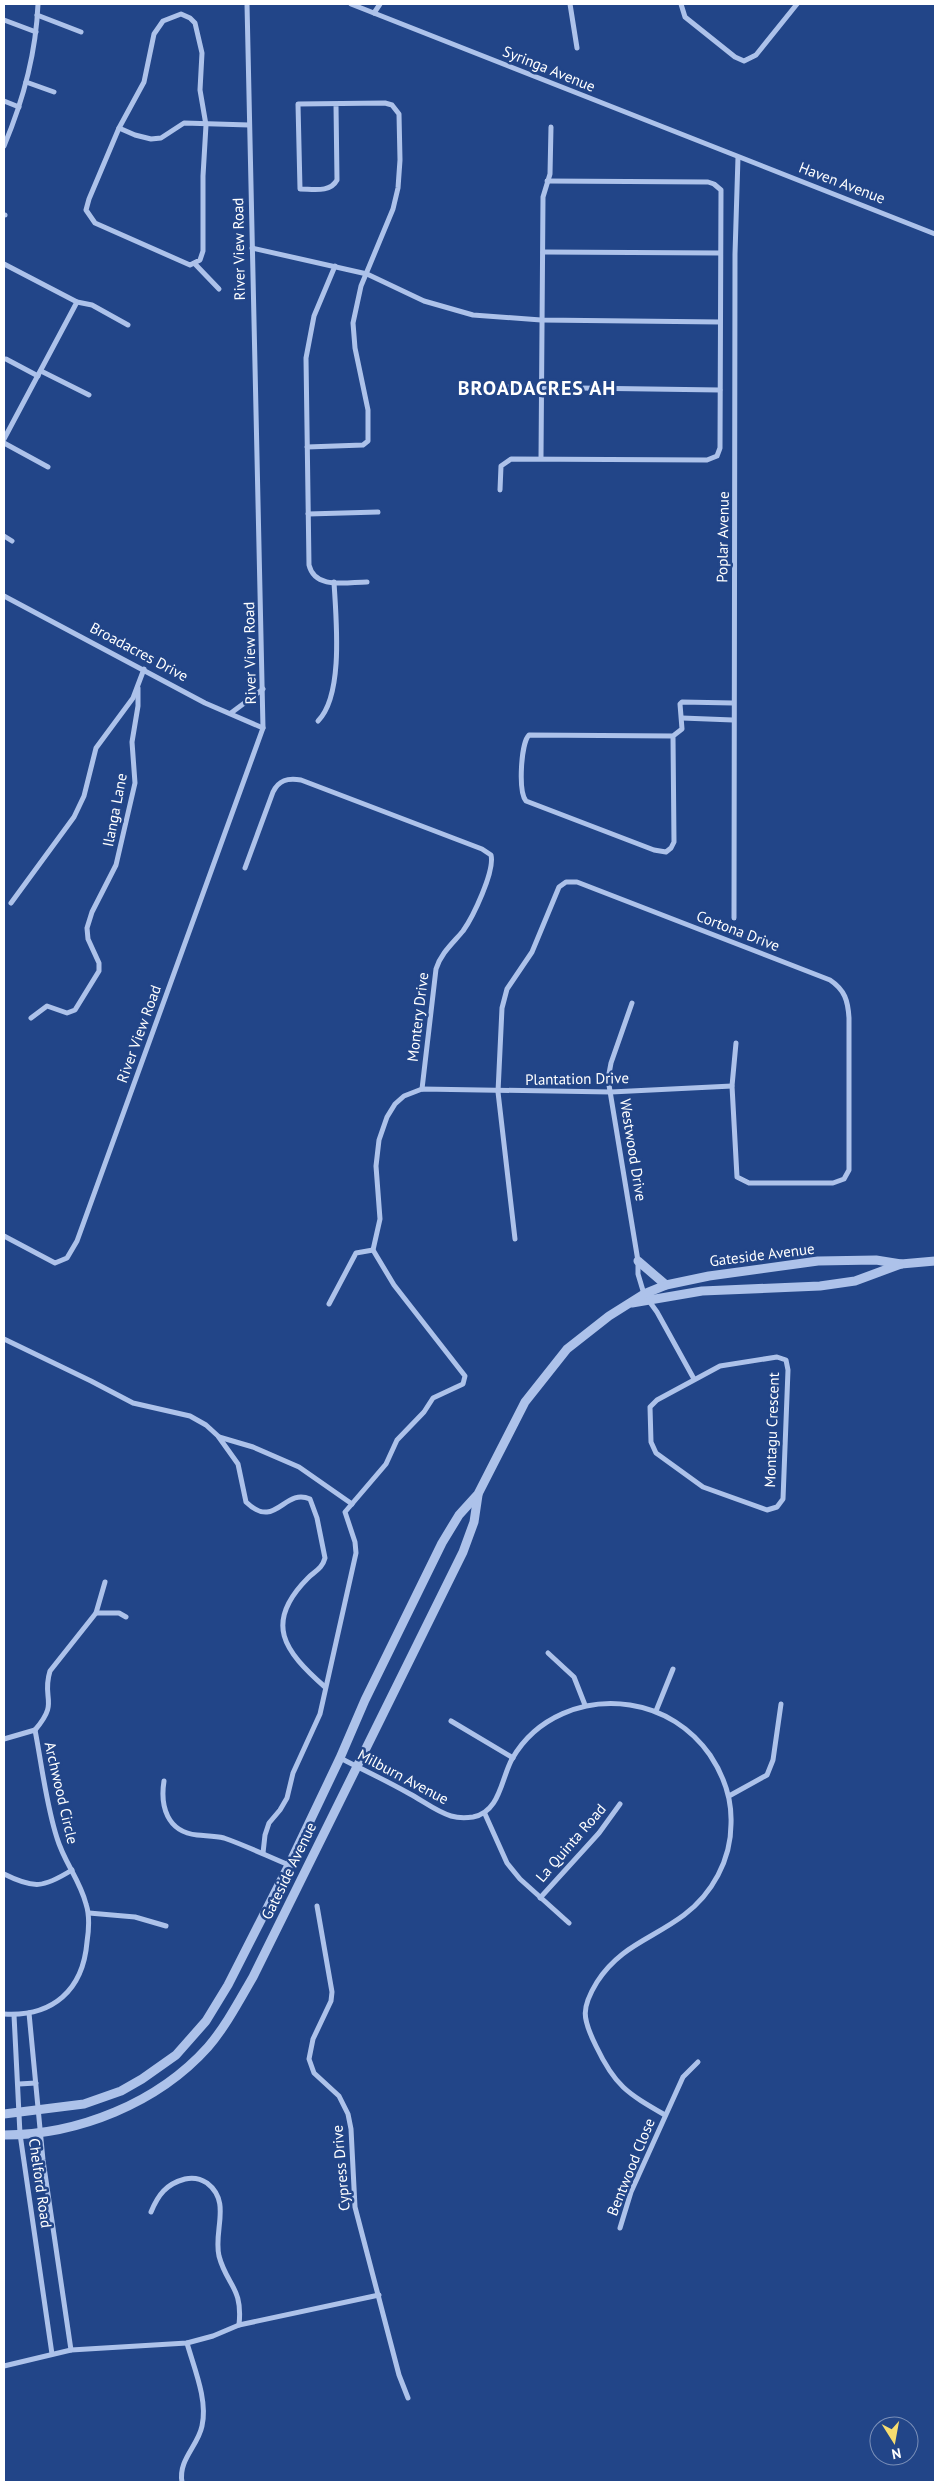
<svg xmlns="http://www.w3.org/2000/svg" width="939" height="2486" font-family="'PT Sans',sans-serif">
<rect width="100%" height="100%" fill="#224588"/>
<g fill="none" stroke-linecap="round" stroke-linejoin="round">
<g stroke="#adc2ea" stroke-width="5">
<polyline points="351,4 935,234"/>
<polyline points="570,4 577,48"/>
<polyline points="681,4 685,17 735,57 744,61 756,55 797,4"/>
<polyline points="374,13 380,4"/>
<polygon points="181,14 190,18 195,23 202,53 200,90 206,125 203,176 203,251 200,260 190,265 95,223 86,210 89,199 119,128 144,82 154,34 163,21"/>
<polyline points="37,15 81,32"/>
<polyline points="4,20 36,32"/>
<polyline points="26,82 54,92"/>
<polyline points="4,101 19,107"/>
<polyline points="119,128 135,135 151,139 161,138 184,123 249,125"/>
<path d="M4,146C23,101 36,53 38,4"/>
<polyline points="4,215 5,215"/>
<polyline points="252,248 367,274 424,301 473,315 541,320 720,322"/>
<polyline points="543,252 720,253"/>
<polyline points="4,264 77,302 92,305 128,325"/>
<polyline points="195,264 219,289"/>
<path d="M335,266L314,316L306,358L309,565C315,590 347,582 367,582"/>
<polyline points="6,359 38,376"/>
<polyline points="41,371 89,395"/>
<polyline points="503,387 720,390"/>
<polyline points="4,439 77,302"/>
<polyline points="4,443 48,467"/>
<path d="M307,447L363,445L368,441V410L355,348L353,323L361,286L393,209L398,188L400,160L399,114L392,105L385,103L298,104L300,189C313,189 330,193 337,180L336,105"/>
<polyline points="541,458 543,197 550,174 551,127"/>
<polyline points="500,490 501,466 511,459 707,460 717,456 720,448 721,190 714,184 708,182 547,181"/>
<polyline points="308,514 378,512"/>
<polyline points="4,536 12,541"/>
<polyline points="4,596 205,703 263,728"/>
<polyline points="231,713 263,689"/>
<polyline points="682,718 733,720"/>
<path d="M318,721C344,695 336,618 334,582"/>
<path d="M673,736L674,842L671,848L666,852L654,850L526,801C518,791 521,743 529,735L673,736L682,729L680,704L682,702L733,703"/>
<path d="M245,868L273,792C279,780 287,778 301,780L482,849L491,855C495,871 473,917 463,931C453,943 441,953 436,969L422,1089"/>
<polyline points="11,903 74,817 84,796 96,748 133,698 144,669"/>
<polyline points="734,918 735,254 738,157"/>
<polyline points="632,1003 611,1063 608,1079 638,1261 638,1274 644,1294 657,1312 694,1379"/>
<polyline points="31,1018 47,1006 67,1013 75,1010 99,971 99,963 88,939 87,928 92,912 116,865 135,783 132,742 138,706 138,688"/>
<polyline points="4,1236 55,1263 67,1258 77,1241 263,728 247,4"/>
<path d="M515,1239L498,1092L502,1008L507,989L532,952L559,887L566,882H577L830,980C845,990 848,1001 849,1018V1170L844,1179L833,1183H749L737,1177L732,1086L736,1043"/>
<polyline points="329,1304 356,1253 373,1250"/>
<path d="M4,1339L91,1381L133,1403L190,1416L206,1425L218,1436L238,1464L246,1502C276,1531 284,1487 310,1499L317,1518L325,1558C322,1569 315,1571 308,1578C263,1623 284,1651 325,1687"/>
<polygon points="777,1357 786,1360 788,1370 783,1499 777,1507 767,1510 703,1487 656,1453 651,1442 650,1407 657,1400 720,1366"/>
<polyline points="219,1437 253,1447 299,1467 352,1504"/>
<polyline points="96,1613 119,1613 126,1617"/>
<polyline points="548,1653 574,1677 585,1705"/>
<polyline points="656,1711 673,1669"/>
<polyline points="451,1721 513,1758"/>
<path d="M35,1730C60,1701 41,1700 50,1671L96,1613L105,1582"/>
<polyline points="4,1739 35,1730"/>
<path d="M340,1758C364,1770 387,1781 410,1794C423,1801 437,1812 451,1816C458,1818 466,1818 473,1817C500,1812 501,1779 512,1759C536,1717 584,1698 630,1705C663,1710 691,1728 710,1755C724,1776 732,1800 731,1824C731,1860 712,1894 684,1915C652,1939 620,1946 597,1982C581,2008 582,2018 596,2046C615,2086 627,2093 665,2115"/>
<path d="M164,1781C160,1806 167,1832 197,1835C206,1836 215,1836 224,1838C247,1846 267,1856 289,1865"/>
<polyline points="729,1796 767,1775 773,1760 781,1704"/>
<polyline points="485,1814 507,1863 520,1879 569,1923"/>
<polyline points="263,1853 265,1835 269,1823 280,1810 287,1798 293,1773 320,1714 356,1553 355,1542 345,1512 386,1464 397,1440 424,1412 433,1398 463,1384 465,1376 394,1285 373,1250 380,1219 376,1166 379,1140 387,1117 395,1104 404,1096 422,1089 611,1092 732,1086"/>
<path d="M4,1874C34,1889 43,1888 72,1870"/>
<polyline points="540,1898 599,1833 620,1804"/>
<polyline points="317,1906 332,1992 331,2001 313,2039 309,2059 314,2073 339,2096 348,2114 351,2129 355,2207 399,2375 408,2398"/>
<polyline points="89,1913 135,1917 166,1926"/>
<polyline points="29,2013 43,2160 71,2350"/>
<path d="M4,2014C53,2017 83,1990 87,1942C89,1929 90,1916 86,1904C80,1880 64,1862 57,1838C46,1804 42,1766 35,1730"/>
<polyline points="14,2015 20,2134 52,2354"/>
<polyline points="19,2084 36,2083"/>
<path d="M151,2212C158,2195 166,2184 185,2179C193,2177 201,2179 207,2183C232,2202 213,2231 219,2256C227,2286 243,2287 239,2325"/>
<polyline points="620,2228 631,2192 683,2077 698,2062"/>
<polyline points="4,2366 71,2350 187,2343 213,2336 239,2325 379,2295"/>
<path d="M182,2482C178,2460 198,2446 202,2426C208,2400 194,2368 187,2343"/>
</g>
<g stroke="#adc2ea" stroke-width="9">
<polyline points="638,1261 666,1285"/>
<polyline points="632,1303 702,1291 820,1286 855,1281 901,1264 935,1261"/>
<polyline points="4,2114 84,2104 121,2091 142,2079 176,2055 206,2021 228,1985 289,1865 340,1758 365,1700 442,1543 459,1515 478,1494 525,1402 567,1349 609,1316 644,1294 666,1285 709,1276 818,1261 876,1260 901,1264"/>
<path d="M4,2135C78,2135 158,2103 208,2047C226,2026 239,2001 253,1977L463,1552L474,1522L478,1495"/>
</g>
</g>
<g text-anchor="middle" stroke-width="5" stroke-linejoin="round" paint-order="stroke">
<g font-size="15" fill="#fff" stroke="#224588">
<text transform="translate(549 69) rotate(22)" y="5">Syringa Avenue</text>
<text transform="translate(842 183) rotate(21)" y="5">Haven Avenue</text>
<text transform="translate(239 249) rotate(-91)" y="5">River View Road</text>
<text transform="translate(723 537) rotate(-89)" y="5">Poplar Avenue</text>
<text transform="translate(139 652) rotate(28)" y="5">Broadacres Drive</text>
<text transform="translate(250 653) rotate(-91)" y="5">River View Road</text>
<text transform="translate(115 810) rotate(-79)" y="5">Ilanga Lane</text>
<text transform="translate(738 931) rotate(21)" y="5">Cortona Drive</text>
<text transform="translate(418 1017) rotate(-83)" y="5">Montery Drive</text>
<text transform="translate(139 1034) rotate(-70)" y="5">River View Road</text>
<text transform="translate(577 1079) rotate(-1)" y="5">Plantation Drive</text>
<text transform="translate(633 1150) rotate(81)" y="5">Westwood Drive</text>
<text transform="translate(762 1255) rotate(-7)" y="5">Gateside Avenue</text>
<text transform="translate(772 1430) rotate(-88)" y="5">Montagu Crescent</text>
<text transform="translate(403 1777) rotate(28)" y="5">Milburn Avenue</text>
<text transform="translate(61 1793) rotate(77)" y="5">Archwood Circle</text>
<text transform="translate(571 1843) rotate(-49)" y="5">La Quinta Road</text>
<text transform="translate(289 1871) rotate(-64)" y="5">Gateside Avenue</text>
<text transform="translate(631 2167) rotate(-68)" y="5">Bentwood Close</text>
<text transform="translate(341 2168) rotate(-95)" y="5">Cypress Drive</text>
<text transform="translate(40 2183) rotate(82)" y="5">Chelford Road</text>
</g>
<g font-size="20" font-weight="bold" letter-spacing="1" fill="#fff" stroke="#224588">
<text x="537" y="395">BROADACRES AH</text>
</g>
</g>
<rect width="939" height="2486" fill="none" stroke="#ffffff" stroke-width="10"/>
<g transform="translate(894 2441) rotate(169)"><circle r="24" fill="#224588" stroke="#7a8fb8"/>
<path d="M0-4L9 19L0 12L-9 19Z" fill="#f6dc6f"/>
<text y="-8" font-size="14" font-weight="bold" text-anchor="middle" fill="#ffffff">N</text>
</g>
</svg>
